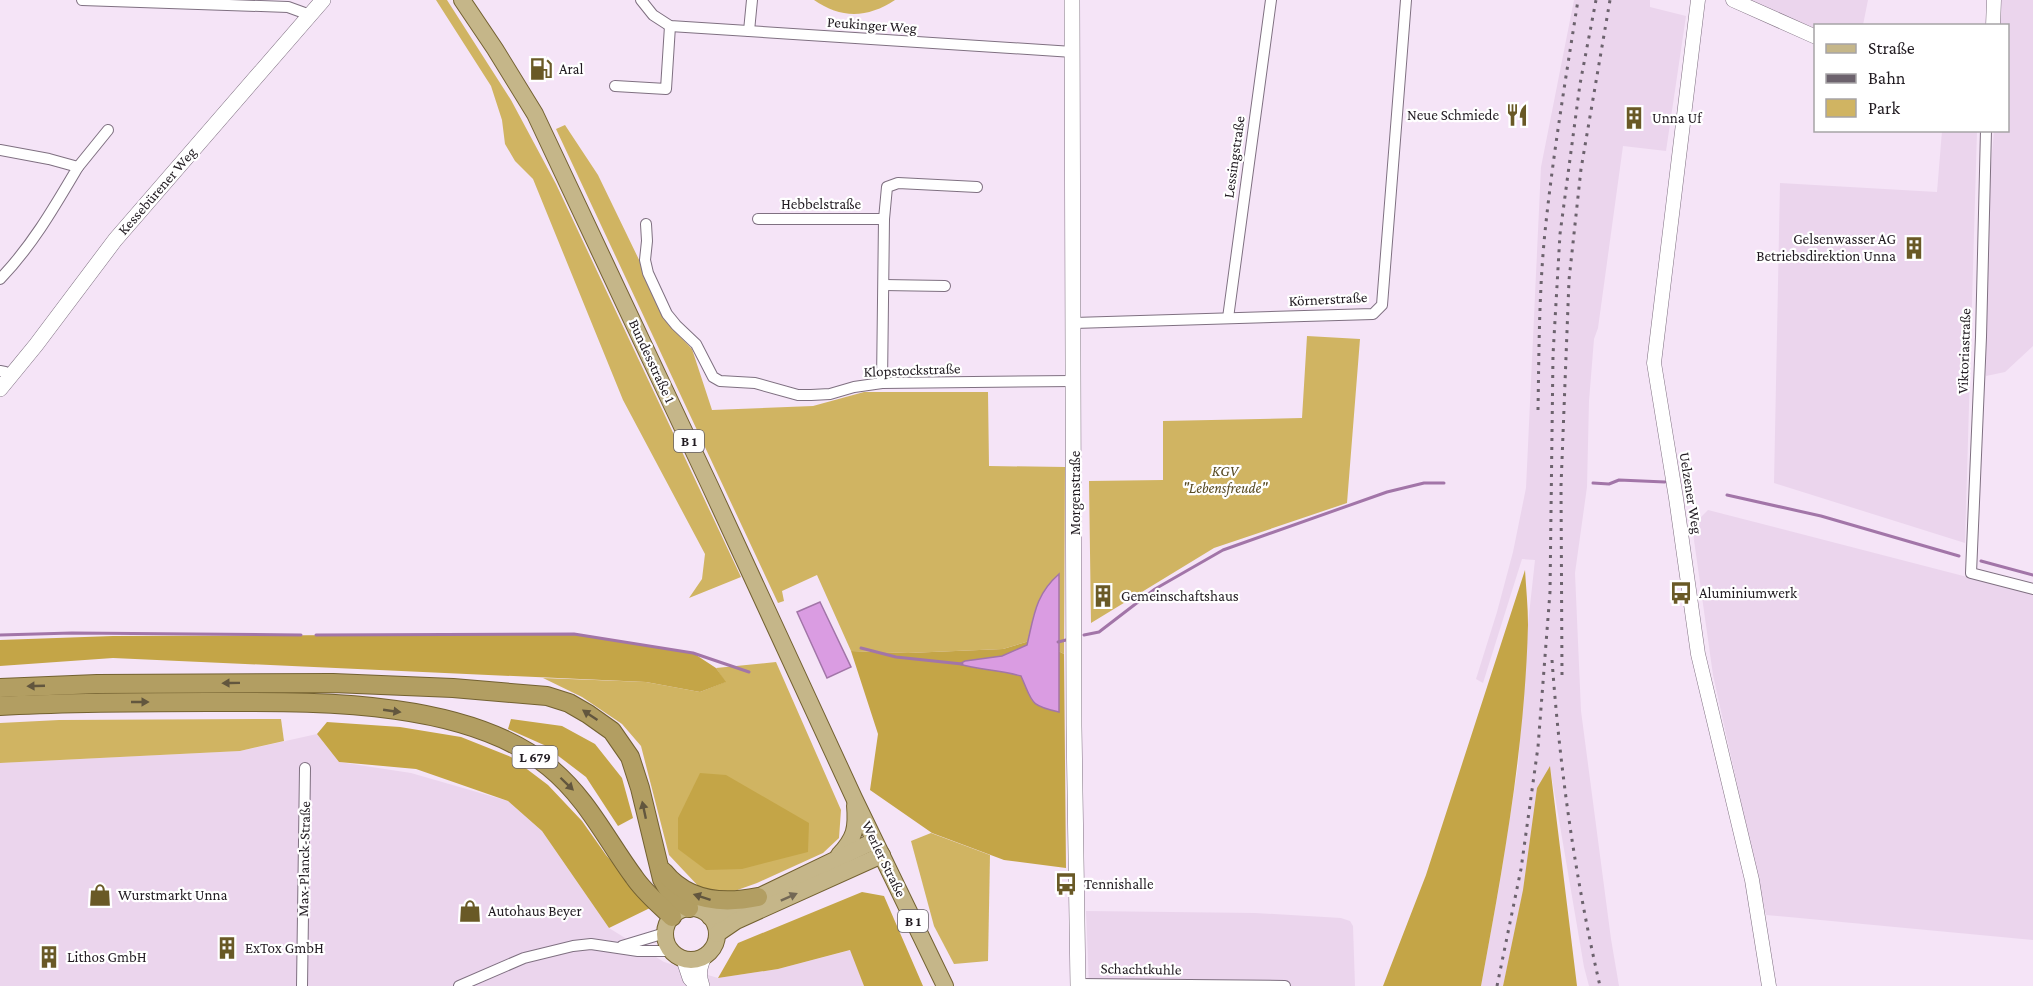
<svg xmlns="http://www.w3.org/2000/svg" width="2033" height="986" font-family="'Crimson Pro',serif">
<rect width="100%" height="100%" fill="#f5e4f7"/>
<g fill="#ebd5ed">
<polygon points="1574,0 1650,0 1650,7 1686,16 1666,151 1623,146 1598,328 1594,339 1589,401 1587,487 1575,573 1581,711 1611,939 1619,986 1589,986 1584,967 1550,767 1503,986 1481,986 1499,887 1518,766 1528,624 1535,560 1522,559 1483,683 1476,679 1497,612 1513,552 1526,488 1541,167"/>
<polygon points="1748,0 1868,0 1863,25 1816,26 1815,30"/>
<polygon points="2002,0 2033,0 2033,346 2005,372 1986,376 1988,198 1994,131 2008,130 2008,26 2000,25"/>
<polygon points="1942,131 1977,131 1965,543 1774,483 1780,183 1937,192"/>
<polygon points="1708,510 2033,594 2033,940 1766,915 1713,675 1692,526"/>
<polygon points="317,734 339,762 411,773 508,801 542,831 609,928 664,962 718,978 778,969 851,950 864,986 0,986 0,763 240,751"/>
<polygon points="1086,911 1255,913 1341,918 1350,921 1353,926 1355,986 1089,986"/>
</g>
<g fill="#d0b462">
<polygon points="436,0 447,0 511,100 556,184 741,577 689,598 702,579 705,554 623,400 533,179 515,161 505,144 502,120 491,86"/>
<path d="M814,0H895C868,18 841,19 814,0Z"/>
<polygon points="565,125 598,175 672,328 692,349 712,410 813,406 864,392 988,392 989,466 1065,467 1064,654 1036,639 1003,649 908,653 851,651 817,575 782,591 784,601 778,603 556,129"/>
<polygon points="1307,336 1360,339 1347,503 1214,548 1091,623 1089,481 1163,480 1163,421 1302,418"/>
<polygon points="776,662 841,810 839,838 823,853 757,883 729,893 701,889 669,855 641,746 622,724 582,697 543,678 646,682 700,692 725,682 716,668"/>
<polygon points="281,719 284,741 240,751 0,763 0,723 59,720"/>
<polygon points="931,833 990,855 988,961 954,964 934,926 911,841"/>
</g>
<g fill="#c4a547">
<path d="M1525,570C1526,588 1528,606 1528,625C1525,746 1503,867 1481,986H1383L1426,875Z"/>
<polygon points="574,634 693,653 716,668 726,682 700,692 646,682 113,658 0,666 0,640 113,636"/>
<polygon points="1036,639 1064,654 1066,868 1004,860 932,833 870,790 878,734 851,651 908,653 1003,649"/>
<polygon points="511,719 562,726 595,744 622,778 633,818 618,826 586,777 544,745 508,729"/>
<polygon points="327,722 400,727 461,737 511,757 548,785 582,821 606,855 652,907 609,928 542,831 508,801 416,769 339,762 317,734"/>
<polygon points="1550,766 1577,986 1503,986 1523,890 1537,788"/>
<polygon points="700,773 726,775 809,823 808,852 742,869 706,870 678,849 678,818"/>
<polygon points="862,892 884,896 923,986 864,986 850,950 778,969 718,978 738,943"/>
</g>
<g fill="#da9ce2" stroke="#a275a8" stroke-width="1.5">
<path d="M1059,574V712C1028,705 1033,702 1021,676C1000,670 979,670 959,664L965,661L1002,656L1027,645C1034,616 1035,595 1059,574Z"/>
<polygon points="820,602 851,667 827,678 797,612"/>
</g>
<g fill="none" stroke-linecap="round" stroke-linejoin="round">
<g stroke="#a275a8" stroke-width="3">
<polyline points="1593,483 1609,484 1619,480 1665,482"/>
<polyline points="1727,495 1821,516 1959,556"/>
<polyline points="1981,561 2033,575"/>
<polyline points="0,635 72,633 301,635"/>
<polyline points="316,635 574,634 693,653 749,672"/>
<polyline points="1084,635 1099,632 1155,589 1223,550 1387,492 1424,483 1444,483"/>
<polyline points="1058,642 1066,640"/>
<polyline points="861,648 896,657 962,664"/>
</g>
<g stroke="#7f7081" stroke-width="12">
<g id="minor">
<polyline points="82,0 288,7 310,15"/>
<polyline points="641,0 653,15 670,26 1073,52"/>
<polyline points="749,31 752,0"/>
<polyline points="615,86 666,89 670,26"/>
<polyline points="1986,130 1981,337 1971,573 2033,589"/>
<path d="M0,150L49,159L78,167C55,206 32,246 0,279"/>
<polyline points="78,167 108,130"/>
<polyline points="758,219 884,219"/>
<polyline points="646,224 647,241 645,260 648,273 667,314 676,325 696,344 713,377 720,381 755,383 798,395 811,395 830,394 854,387 882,383 1074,381"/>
<polyline points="884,285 945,286"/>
<polyline points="1228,318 1271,0"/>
<polyline points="1074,323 1373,314 1382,305 1406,0"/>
<polyline points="0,371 5,372 11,376"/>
<polyline points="882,383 884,219 887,187 898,183 977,187"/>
<polyline points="622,946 665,933"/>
<polyline points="1078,984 1285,986"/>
<polyline points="302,986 305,768"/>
<polyline points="459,986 524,958 573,946 591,944 638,951 671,951"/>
</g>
</g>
<g stroke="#7f7081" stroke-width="15">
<g id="tertiary">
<polyline points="1698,0 1654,363 1676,498 1698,654 1752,880 1769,986"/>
<polyline points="1733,0 1816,37"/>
<polyline points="1993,26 1994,0"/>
</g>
</g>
<g stroke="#7f7081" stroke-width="16">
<g id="secondary">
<polyline points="1072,0 1074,726 1078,986"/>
<polyline points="0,389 36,345 115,240 323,0"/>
<polyline points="684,960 690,978 697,986"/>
<path d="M702,986C698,975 699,968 704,957"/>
</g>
</g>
<g stroke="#736131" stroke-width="18">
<g id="primary">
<polyline points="462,0 495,49 535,114 710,486 854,798 945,986"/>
<path d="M839,855C855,838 857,828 855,805"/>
<circle cx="691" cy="934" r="26"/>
<polyline points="710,917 729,911 874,841"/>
<polyline points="717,934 736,921 882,855"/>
</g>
</g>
<g stroke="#736131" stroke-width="20">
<g id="trunk">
<path d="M0,688L97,684L333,683L453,688L547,696L569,703L588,714L612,731L630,757L640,788L662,879C669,892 676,902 689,908"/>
<path d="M0,706C70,702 139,702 208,702C312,702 465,698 549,767C587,798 606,839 634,877C644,892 659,904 672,917"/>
<path d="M664,872C688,902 724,904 758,897"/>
</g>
</g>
<use href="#minor" stroke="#fff" stroke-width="10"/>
<use href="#tertiary" stroke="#fff" stroke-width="14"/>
<use href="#secondary" stroke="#fff" stroke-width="15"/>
<use href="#primary" stroke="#c5b689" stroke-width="16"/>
<use href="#trunk" stroke="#b29e62" stroke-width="18"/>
<g stroke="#6c626d" stroke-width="3" stroke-dasharray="3 6" stroke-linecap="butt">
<path d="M1538,410C1539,351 1539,291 1545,232C1553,154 1566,77 1578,0"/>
<path d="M1552,660C1560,770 1575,878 1600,986"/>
<polyline points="1562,675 1561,486 1569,280 1581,169 1610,0"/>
<polyline points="1497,986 1521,869 1538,747 1550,592 1553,355 1560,234 1580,84 1596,0"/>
</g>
</g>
<defs><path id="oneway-solid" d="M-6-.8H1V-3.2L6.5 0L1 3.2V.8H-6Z" transform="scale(1.5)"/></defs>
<g fill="#62563e">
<use href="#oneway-solid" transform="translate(231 683) rotate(179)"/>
<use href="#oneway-solid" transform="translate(36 686) rotate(178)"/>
<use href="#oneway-solid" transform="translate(140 702)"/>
<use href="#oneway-solid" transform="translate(392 711) rotate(8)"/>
<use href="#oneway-solid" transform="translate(590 715) rotate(-146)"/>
<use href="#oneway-solid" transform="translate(567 784) rotate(44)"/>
<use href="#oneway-solid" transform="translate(644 810) rotate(-102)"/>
<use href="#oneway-solid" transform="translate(702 897) rotate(-162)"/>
</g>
<use fill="#736855" href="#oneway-solid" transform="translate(789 897) rotate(-24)"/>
<defs>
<g id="fuel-bare" transform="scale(1.8)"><path d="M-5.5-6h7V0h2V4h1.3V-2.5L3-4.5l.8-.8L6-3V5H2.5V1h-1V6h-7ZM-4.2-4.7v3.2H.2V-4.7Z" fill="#695926" stroke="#fff" stroke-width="2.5" paint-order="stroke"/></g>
<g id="restaurant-bare" transform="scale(1.8)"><path d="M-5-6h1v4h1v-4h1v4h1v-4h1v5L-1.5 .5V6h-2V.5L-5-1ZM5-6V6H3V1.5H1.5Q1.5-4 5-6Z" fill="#695926" stroke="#fff" stroke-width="2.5" paint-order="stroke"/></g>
<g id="building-bare" transform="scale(1.8)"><path d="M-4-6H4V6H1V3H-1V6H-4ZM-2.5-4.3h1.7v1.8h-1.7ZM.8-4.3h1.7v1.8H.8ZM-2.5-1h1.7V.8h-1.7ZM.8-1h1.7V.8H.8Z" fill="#695926" stroke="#fff" stroke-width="2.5" paint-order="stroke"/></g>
<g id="bus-bare" transform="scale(1.8)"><path d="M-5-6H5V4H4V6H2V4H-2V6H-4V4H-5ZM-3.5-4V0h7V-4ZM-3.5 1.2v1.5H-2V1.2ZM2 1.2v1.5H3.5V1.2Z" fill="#695926" stroke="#fff" stroke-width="2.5" paint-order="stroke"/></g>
<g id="shop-bare" transform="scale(1.8)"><path d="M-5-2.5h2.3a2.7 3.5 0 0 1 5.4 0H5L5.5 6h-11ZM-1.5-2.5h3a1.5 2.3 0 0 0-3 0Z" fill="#695926" stroke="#fff" stroke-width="2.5" paint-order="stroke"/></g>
</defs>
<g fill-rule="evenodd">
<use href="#fuel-bare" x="541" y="69"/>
<use href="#restaurant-bare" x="1517" y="115"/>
<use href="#building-bare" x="1634" y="118"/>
<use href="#building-bare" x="1914" y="248"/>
<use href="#bus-bare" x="1681" y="593"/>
<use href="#building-bare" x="1103" y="596"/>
<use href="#bus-bare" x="1066" y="884"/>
<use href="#shop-bare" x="100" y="895"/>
<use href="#shop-bare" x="470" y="911"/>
<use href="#building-bare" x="227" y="948"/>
<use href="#building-bare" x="49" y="957"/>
</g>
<g text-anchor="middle" stroke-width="4.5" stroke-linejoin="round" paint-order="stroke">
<g fill="#fff" stroke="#645f64" stroke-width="1.5">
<rect x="674" y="430" width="30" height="22" rx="4.5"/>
<rect x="512.5" y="746" width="45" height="22" rx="4.5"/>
<rect x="898" y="910" width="30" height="22" rx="4.5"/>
</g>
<g font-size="14" font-weight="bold" fill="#211b21">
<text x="689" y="446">B 1</text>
<text x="535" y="762">L 679</text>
<text x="913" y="926">B 1</text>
</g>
<g font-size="15" fill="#211b21" stroke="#fff">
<text transform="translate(872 25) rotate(4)" y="5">Peukinger Weg</text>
<text transform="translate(1234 157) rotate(-82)" y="5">Lessingstraße</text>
<text transform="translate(157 191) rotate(-49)" y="5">Kessebürener Weg</text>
<text x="821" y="209">Hebbelstraße</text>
<text transform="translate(1328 299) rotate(-3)" y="5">Körnerstraße</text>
<text transform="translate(1964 351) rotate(-88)" y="5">Viktoriastraße</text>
<text transform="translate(652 361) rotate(65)" y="5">Bundesstraße 1</text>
<text transform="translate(912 370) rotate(-2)" y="5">Klopstockstraße</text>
<text transform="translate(1075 493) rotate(-90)" y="5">Morgenstraße</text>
<text transform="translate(1691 493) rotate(81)" y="5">Uelzener Weg</text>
<text transform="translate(304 859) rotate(-89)" y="5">Max-Planck-Straße</text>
<text transform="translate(884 859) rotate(64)" y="5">Werler Straße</text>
<text transform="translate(1141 969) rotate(1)" y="5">Schachtkuhle</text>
</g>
<g font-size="15" fill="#211b21" stroke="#fff" text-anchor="start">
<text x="559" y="74">Aral</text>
<text x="1499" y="120" text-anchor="end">Neue Schmiede</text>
<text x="1652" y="123">Unna Uf</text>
<text x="1896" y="244" text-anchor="end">Gelsenwasser AG<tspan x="1896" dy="17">Betriebsdirektion Unna</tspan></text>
<text x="1699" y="598">Aluminiumwerk</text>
<text x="1121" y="601">Gemeinschaftshaus</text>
<text x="1084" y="889">Tennishalle</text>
<text x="118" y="900">Wurstmarkt Unna</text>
<text x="488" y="916">Autohaus Beyer</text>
<text x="245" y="953">ExTox GmbH</text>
<text x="67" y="962">Lithos GmbH</text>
</g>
<g font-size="15" font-style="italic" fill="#584b23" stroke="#fff">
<text x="1225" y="476">KGV<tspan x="1225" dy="17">"Lebensfreude"</tspan></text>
</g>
</g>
<rect x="1814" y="24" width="195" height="108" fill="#ffffff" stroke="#a6a4a6" stroke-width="1.5"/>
<rect x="1826" y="44" width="30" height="9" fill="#c5b689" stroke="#a6a4a6" stroke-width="1.5"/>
<text x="1868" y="54" font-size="18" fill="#211b21">Straße</text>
<rect x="1826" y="74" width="30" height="9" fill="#6c626d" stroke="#a6a4a6" stroke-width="1.5"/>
<text x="1868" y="84" font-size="18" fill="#211b21">Bahn</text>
<rect x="1826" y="99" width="30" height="18" fill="#d0b462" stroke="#a6a4a6" stroke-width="1.5"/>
<text x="1868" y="114" font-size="18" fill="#211b21">Park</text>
</svg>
